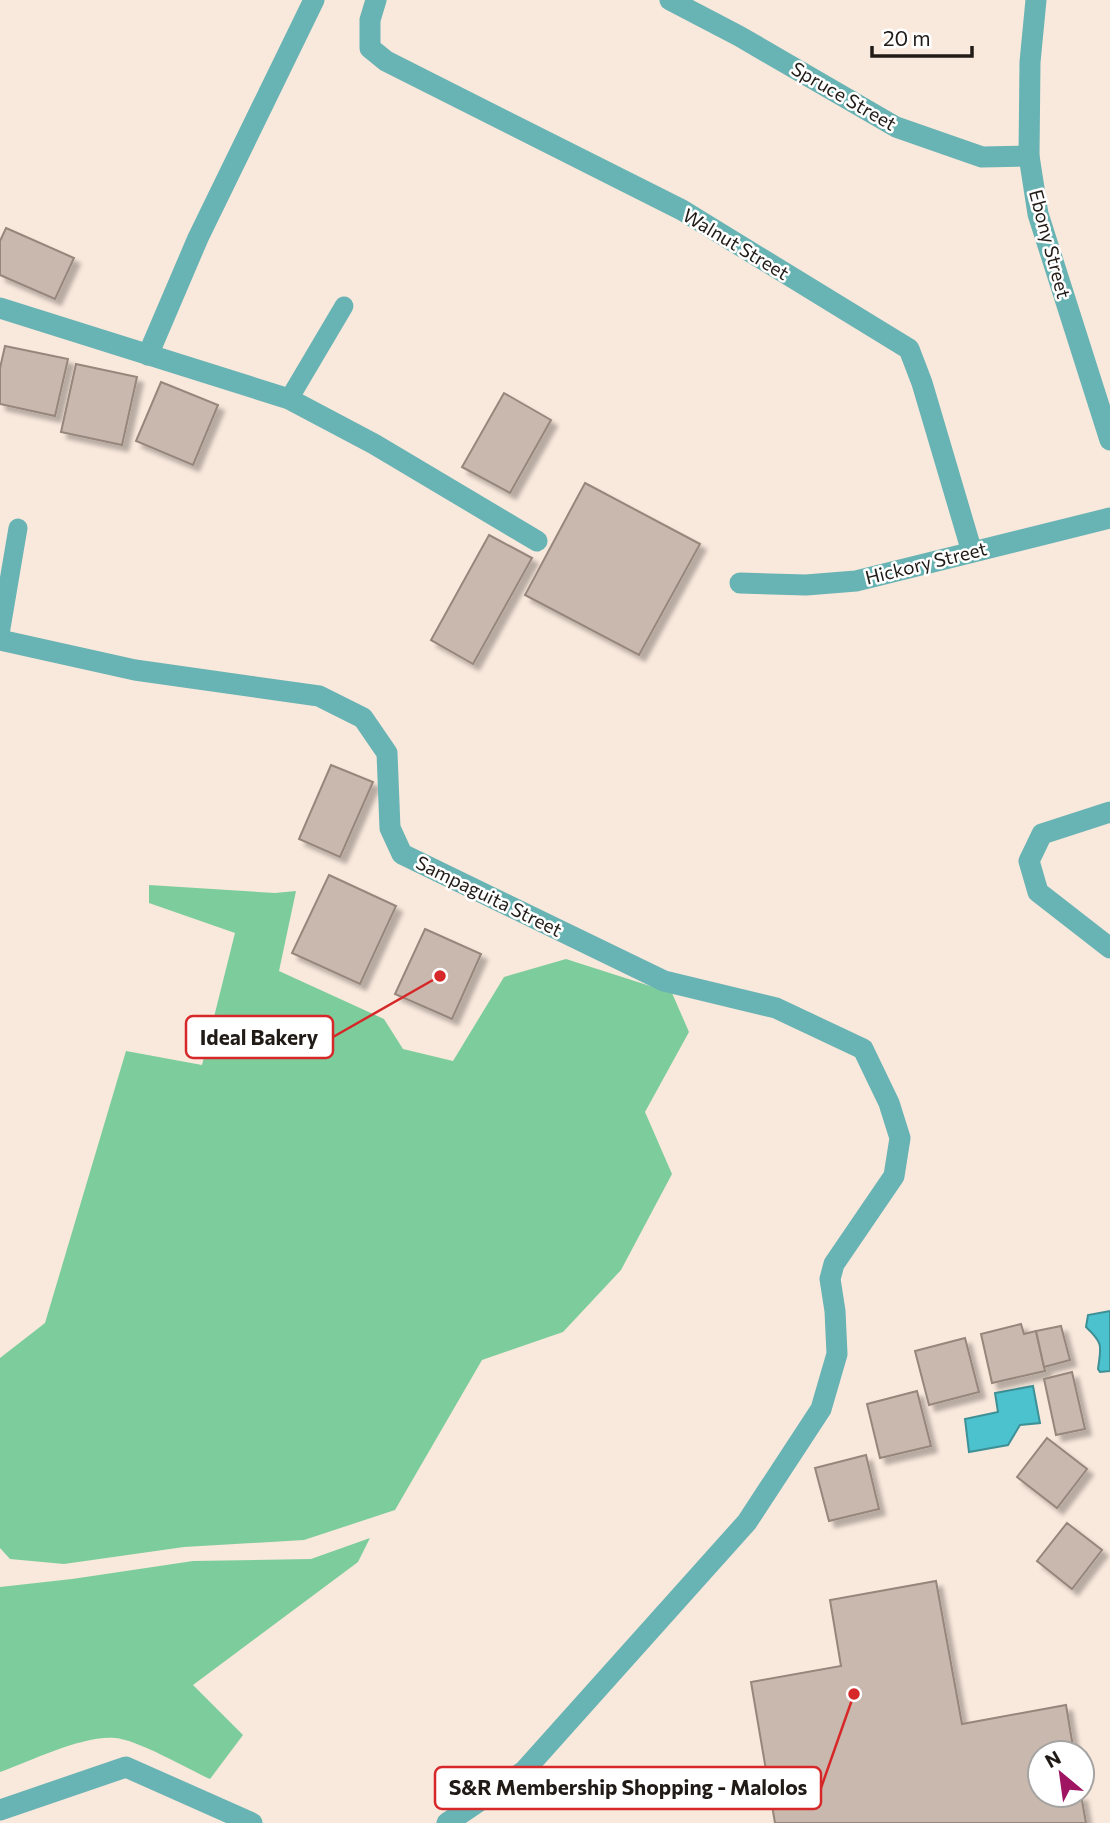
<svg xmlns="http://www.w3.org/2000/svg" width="1110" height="1823" font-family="Commissioner,sans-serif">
<defs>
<filter id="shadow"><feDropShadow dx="6" dy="6" stdDeviation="2" flood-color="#0004"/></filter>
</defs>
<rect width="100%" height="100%" fill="#f9e8dc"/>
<g fill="#7dcd9c">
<polygon points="149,885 275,893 296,891 279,971 384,1019 403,1049 453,1061 504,977 566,959 672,993 689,1032 645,1112 672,1174 621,1270 563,1332 482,1360 395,1510 304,1540 184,1547 64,1564 10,1559 0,1548 0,1358 45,1323 126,1051 202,1065 235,933 149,903"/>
<path d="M370,1538L358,1562L193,1685L243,1735L210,1779C188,1769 136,1739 115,1738C83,1735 31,1761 0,1772V1587L72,1579L193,1561L311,1559Z"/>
</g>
<g fill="#4bc2ce" stroke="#3e9097" stroke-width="2">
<path d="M1110,1311V1371L1100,1372L1098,1369C1101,1346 1104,1344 1086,1327L1088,1315Z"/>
<polygon points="1033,1386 1040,1423 1020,1425 1008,1445 969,1452 965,1419 998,1412 995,1393"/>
</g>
<g fill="#c9b8ad" stroke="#96867b" stroke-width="2" filter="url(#shadow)">
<polygon points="6,228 74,258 55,299 0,275 0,241"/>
<polygon points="5,346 68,359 55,416 0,404 0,368"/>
<polygon points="76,364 137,377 122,445 61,432"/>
<polygon points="161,382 218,405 193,465 136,441"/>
<polygon points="504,393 551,420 510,493 462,467"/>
<polygon points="585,483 700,544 639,655 525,595"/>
<polygon points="489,535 532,558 473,664 431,640"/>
<polygon points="331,765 373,782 340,857 299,839"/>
<polygon points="329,875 396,906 360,984 292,953"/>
<polygon points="425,929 481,954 452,1019 395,994"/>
<polygon points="1021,1324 1024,1334 1036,1331 1045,1371 992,1383 981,1334"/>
<polygon points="1061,1326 1070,1360 1044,1367 1036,1331"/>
<polygon points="965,1338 979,1392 929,1405 915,1351"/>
<polygon points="1072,1372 1085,1429 1056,1435 1044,1379"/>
<polygon points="917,1391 931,1446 880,1458 867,1404"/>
<polygon points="1047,1438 1087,1469 1057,1508 1017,1477"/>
<polygon points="866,1455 879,1509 829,1521 815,1468"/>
<polygon points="1067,1523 1102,1550 1072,1589 1037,1561"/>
<polygon points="936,1581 962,1724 1066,1705 1074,1753 1040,1753 1040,1795 1081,1795 1086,1823 775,1823 751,1682 841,1666 830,1600"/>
</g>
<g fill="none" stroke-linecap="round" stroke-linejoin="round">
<g stroke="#68b3b3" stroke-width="19">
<polyline points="289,399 344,306"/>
<polyline points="0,634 18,528"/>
</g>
<g stroke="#68b3b3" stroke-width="21">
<polyline points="376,0 370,20 370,48 386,61 682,210 909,349 922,383 972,552"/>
<polyline points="670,0 739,36 896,127 982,157 1029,156"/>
<polyline points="1036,0 1030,62 1029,156 1038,214 1110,440"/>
<polyline points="0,308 289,399 374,444 537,541"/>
<polyline points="148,355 198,238 314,0"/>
<polyline points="740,583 806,585 856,581 1110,518"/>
<polyline points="0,640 135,670 319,696 363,718 387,753 390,828 402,854 664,981 776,1008 863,1049 889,1103 900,1138 894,1176 834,1264 830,1279 835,1311 837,1354 821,1409 747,1522 524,1771 447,1823"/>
<polyline points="1110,812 1042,834 1029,861 1038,892 1110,948"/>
<polyline points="0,1810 126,1767 252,1823"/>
</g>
</g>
<g text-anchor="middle" stroke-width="5" stroke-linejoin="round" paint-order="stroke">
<g font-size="19" fill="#211b17" stroke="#fff">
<text transform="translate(844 96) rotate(30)" y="7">Spruce Street</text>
<text transform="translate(736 244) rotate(31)" y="7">Walnut Street</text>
<text transform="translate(1050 244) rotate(75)" y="7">Ebony Street</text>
<text transform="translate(926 563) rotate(-14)" y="7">Hickory Street</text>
<text transform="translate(489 896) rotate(26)" y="7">Sampaguita Street</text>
</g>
</g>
<path fill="none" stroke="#d62828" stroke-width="2.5" d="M440 976L333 1037M854 1694L821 1788"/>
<g fill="#d62828" stroke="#fff" stroke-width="2.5">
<circle cx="440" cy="976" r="7"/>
<circle cx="854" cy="1694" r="7"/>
</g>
<g fill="#fff" stroke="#d62828" stroke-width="2.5">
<rect x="186" y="1016" width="147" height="42" rx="7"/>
<rect x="435" y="1767" width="386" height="42" rx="7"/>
</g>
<g font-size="21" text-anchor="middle" font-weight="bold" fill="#211b17">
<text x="259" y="1045">Ideal Bakery</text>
<text x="628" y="1795">S&amp;R Membership Shopping - Malolos</text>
</g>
<g transform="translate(1061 1774) rotate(331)"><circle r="33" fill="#ffffff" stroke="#a6a4a2" stroke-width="2"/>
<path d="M0-5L12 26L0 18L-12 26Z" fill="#9f1562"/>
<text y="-10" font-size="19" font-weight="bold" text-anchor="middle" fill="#211b17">N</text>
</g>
<path d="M872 46v10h100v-10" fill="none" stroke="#211b17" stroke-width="3.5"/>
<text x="883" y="46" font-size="21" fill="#211b17" stroke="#ffffff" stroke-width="5" paint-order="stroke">20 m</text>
</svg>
